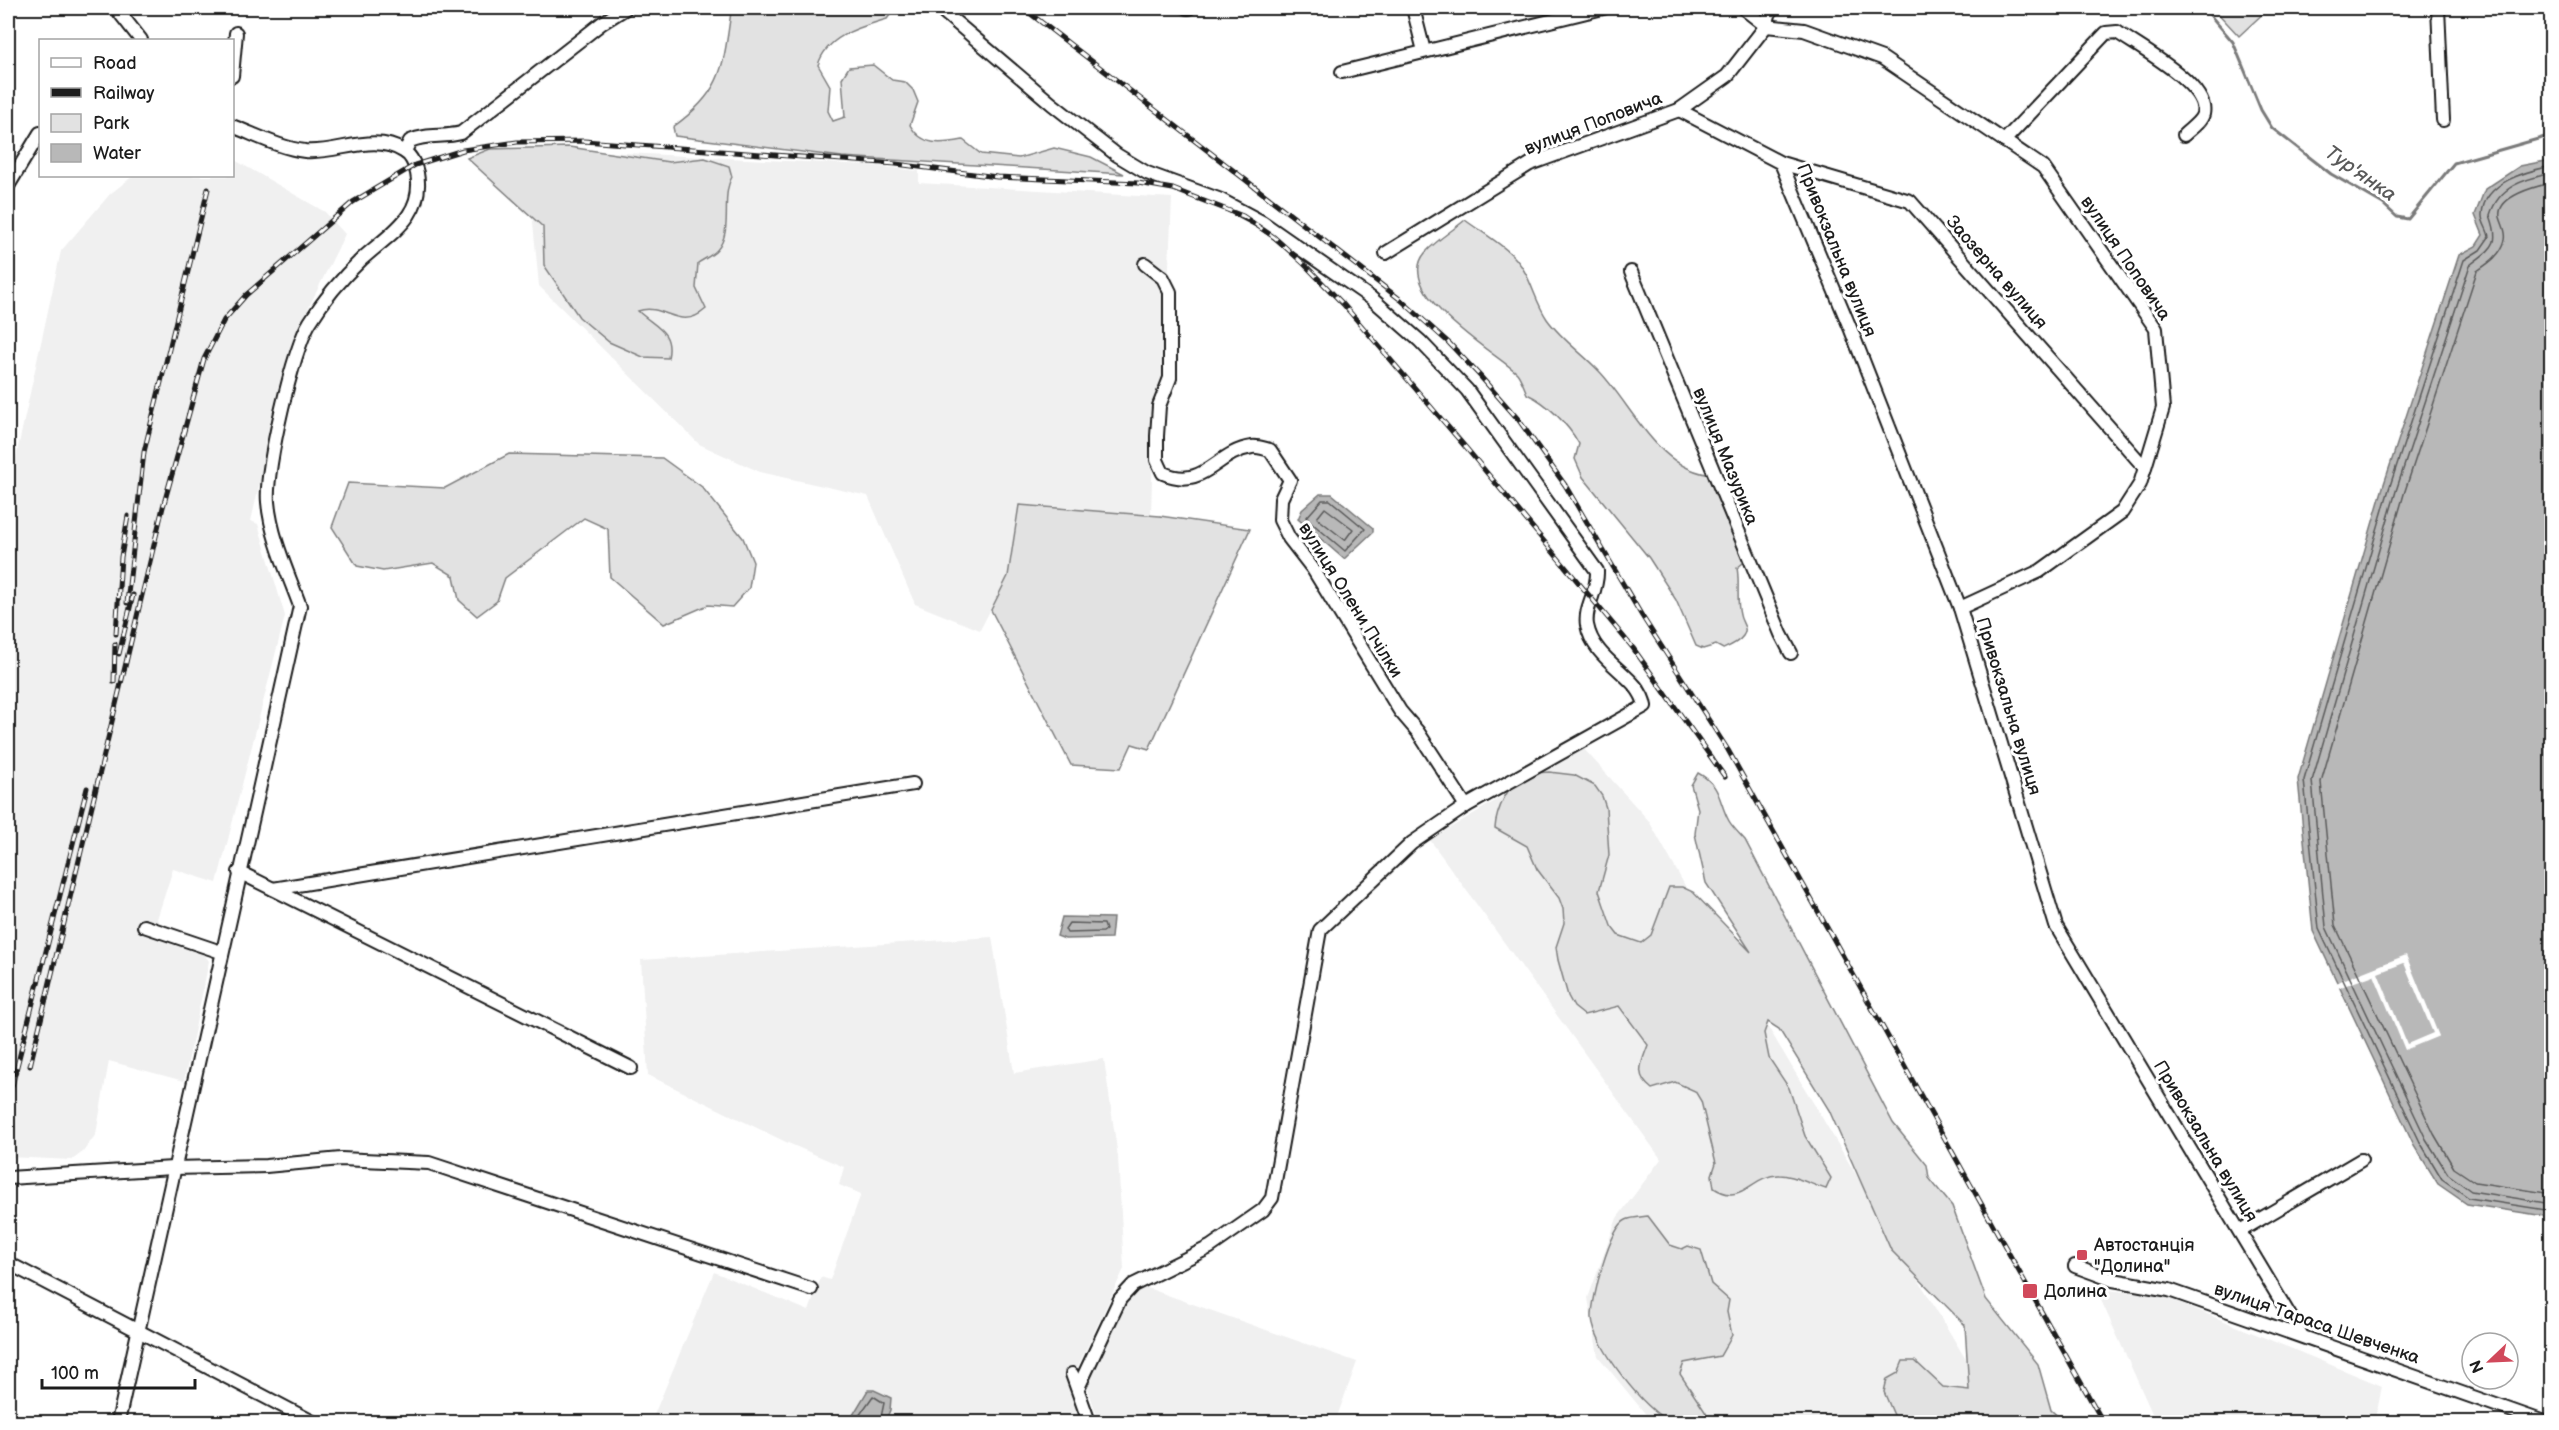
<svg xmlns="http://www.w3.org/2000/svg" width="2559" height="1430" font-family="'Balsamiq Sans',sans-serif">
<rect width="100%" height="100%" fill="#fff"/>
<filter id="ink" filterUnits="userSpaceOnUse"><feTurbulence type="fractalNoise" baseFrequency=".0167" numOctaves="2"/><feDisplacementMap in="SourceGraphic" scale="12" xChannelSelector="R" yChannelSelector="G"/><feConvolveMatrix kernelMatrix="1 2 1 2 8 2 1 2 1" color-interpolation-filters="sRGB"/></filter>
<g filter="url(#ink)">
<g fill="#f0f0f0">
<polygon points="526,148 867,165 919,171 919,183 1172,198 1164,381 1154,404 1151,516 1019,505 1008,576 980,630 915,604 868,496 760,472 699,444 539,286"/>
<polygon points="233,159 325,212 345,234 293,339 251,521 258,524 285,616 217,883 173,869 157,919 160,925 200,949 209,961 184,1081 109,1061 96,1134 83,1152 72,1160 8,1157 8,494 61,251 110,194 133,176 232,176"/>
<polygon points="1583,748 1649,821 1698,909 2003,1422 1652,1422 1598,1356 1588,1298 1617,1218 1661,1159 1430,840"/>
<polygon points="992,937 1014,1073 1104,1059 1118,1157 1124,1269 1068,1387 1080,1422 651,1422 714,1272 809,1311 821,1277 830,1280 861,1194 839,1185 844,1167 788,1143 648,1075 641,960"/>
<polygon points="1139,1285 1357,1362 1335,1422 1099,1422 1087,1386 1126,1302"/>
<polygon points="2096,1289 2161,1295 2382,1386 2375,1422 2156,1422"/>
</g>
<g fill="#e2e2e2" stroke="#7f7f7f" stroke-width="1.5">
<path d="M728,8H895L887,19C861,27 827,35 818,65L830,86L828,111L833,121L845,117L842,78L849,67L873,65L892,80L905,82L913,90L918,102L910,125C922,147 942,144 963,140L981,154L1019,158L1054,148L1091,157L1124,174L842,157L675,136L673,127C722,92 723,69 731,12Z"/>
<polygon points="2213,8 2269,8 2239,36"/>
<path d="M569,147L669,162L705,158L729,166L732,177C720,198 734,231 717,250C713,255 704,259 698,263L696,288L706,309C679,333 665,302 638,311C655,327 674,331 668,358L643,357L609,342L579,317L544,265L543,227L467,158L490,149Z"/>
<path d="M1465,220C1481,232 1503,244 1516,259C1531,276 1534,300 1547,319C1562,340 1582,353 1599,371C1633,406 1658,472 1715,475L1749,558L1737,568C1740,583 1736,599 1740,615C1741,623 1749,628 1743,636C1738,643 1730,646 1723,649L1716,645L1703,649L1696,646L1676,600L1649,558L1583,477L1575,459L1579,444C1568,424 1547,403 1527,394C1524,387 1521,378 1517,373C1496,353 1392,293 1425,253C1435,241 1452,231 1465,220Z"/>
<polygon points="509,454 662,458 702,487 743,538 753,562 749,588 732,607 708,605 664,624 610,577 608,529 584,518 505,578 497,601 477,616 459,600 454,576 433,563 383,571 357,566 332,527 348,483 445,488"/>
<polygon points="1019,505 1160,516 1250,529 1149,749 1132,744 1121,768 1071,765 991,610 1008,576"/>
<path d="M1549,772L1574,775L1595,786L1602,796L1606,808L1609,855L1599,891L1611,926L1618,935L1641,943L1651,935L1669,887H1682L1693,892L1751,952L1706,883L1695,834L1698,809L1691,785L1698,773C1722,786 1718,801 1729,821C1733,828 1740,834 1745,840L1893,1123L1927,1165L1929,1178L1952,1206L1986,1299L2038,1364L2051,1410L2064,1422H1897L1884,1392L1887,1379L1898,1373L1903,1361H1915L1943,1387L1969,1390L1965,1325L1891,1250L1829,1110L1779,1029L1768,1022L1764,1033L1769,1058L1789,1088L1805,1136L1831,1178L1826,1189C1812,1185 1794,1175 1780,1175C1751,1174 1743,1207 1714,1188L1712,1175L1716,1163L1701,1101L1695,1091L1675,1082L1652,1089C1634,1075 1641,1064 1648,1045L1619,1006L1584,1015L1574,1007L1568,996L1558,960L1556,947L1564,923L1563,909L1559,898L1537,869L1527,846L1495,828C1496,812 1508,782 1525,775C1532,772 1542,773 1549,772Z"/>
<path d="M1648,1216L1670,1245L1682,1249L1688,1246L1701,1250L1711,1284L1729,1300L1727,1312L1732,1335L1720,1356L1684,1363L1680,1374L1706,1413L1707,1422C1697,1423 1680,1426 1671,1422C1645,1412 1594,1345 1592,1318C1591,1300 1610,1227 1626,1220C1632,1217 1642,1217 1648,1216Z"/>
</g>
<g fill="#b8b8b8" stroke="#7a7a7a" stroke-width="1.5">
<polygon points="2551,160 2551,1217 2467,1204 2438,1184 2414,1145 2313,931 2298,779 2383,487 2459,255 2476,246 2483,235 2475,215 2485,189 2520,166"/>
<polygon points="1320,494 1332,494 1373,528 1373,532 1344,559 1298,519 1302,510"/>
<polygon points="1062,917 1113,918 1111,938 1065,939 1057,936"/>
<polygon points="868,1390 874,1390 891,1398 890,1410 885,1422 852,1422 853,1415"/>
</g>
<path fill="#fff" fill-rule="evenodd" d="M2406,955L2439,1036L2405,1050L2374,975L2338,988L2335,983ZM2404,963L2433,1033L2407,1044L2378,973Z"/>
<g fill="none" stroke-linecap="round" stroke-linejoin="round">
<g stroke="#5a5a5a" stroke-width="1.5">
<path d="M2552,166C2527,171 2484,182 2482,214C2481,222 2488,229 2489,237L2480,250L2464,260L2389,489L2304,780L2319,929L2420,1142L2442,1179L2469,1198L2552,1211"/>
<path d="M2552,173C2524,179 2499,186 2490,215C2501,245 2493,247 2470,265L2396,491L2312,781L2326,927L2426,1139L2448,1174L2471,1191L2552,1204"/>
<path d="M2552,183C2537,186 2496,196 2500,217C2502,225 2507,231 2505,240C2501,255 2489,263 2477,271L2404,494L2321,782L2335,925L2434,1134L2454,1168L2475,1182L2552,1194"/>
<polygon points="1322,500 1330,500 1365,529 1345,551 1306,518"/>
<polygon points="1325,508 1353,529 1345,540 1317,518"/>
<polygon points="1069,923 1104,924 1106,930 1103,932 1067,933 1065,929"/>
<polyline points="858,1422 859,1416 873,1396 884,1403 880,1422"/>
</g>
<polyline stroke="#7a7a7a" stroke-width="3" points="2204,8 2233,42 2261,110 2272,128 2331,174 2383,204 2397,217 2408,219 2454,163 2552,135"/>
<g stroke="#1c1c1c" stroke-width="16">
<g id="minor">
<polyline points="116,8 141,40"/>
<path d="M939,8L1052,104L1117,155L1147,173L1221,200L1262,222L1371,298L1420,341L1467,390L1597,571C1598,592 1584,607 1587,625C1594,663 1640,675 1645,706L1466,806L1412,843L1320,930L1272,1198L1263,1210L1210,1247L1133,1285L1120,1299L1078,1388"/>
<polyline points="1187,8 1189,8"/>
<polyline points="1413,8 1424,51"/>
<polyline points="1743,8 1766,26"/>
<polyline points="2438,8 2443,120"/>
<polyline points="1766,26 1804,30 1882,58 2043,167 2156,329 2163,408 2140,484 2122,512 2040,571 1960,608"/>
<polyline points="1342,72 1603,8"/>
<polyline points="232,76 236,33"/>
<polyline points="1679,110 1781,163 1851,330 1960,608 2056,926 2302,1336"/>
<path d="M2004,141L2106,33L2117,32C2138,47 2210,85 2203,114C2201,122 2190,129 2184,135"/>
<path d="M405,151L410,141C428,133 443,138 461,133L602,23L626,8"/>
<polyline points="1781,163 1910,201 2145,468"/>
<polyline points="8,186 40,133"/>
<polyline points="1386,253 1530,164 1679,110 1727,76 1766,26 1771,8"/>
<path d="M1145,264L1163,278L1170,292V378L1159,406L1157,436V460L1163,473C1205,491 1215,452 1252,447C1257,446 1265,449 1270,450L1290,480L1281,499L1280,520L1289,538L1313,569L1400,711L1418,732L1466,806"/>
<polyline points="1631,272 1781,634 1791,653"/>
<polyline points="239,872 631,1068"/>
<polyline points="273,889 913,784"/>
<polyline points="144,926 221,952"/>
<polyline points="8,1178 173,1168 266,1166 341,1159 429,1163 811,1289"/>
<polyline points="2240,1231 2361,1160"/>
<polyline points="8,1263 313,1422"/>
<polyline points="2075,1266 2113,1280 2169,1290 2544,1422"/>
<polyline points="1072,1374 1089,1422"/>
<path d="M118,1422L300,606C288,573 271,537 268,502C265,470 293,349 310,322C324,299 343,277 362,259C389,234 425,216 417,173C415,165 411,155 403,151C374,132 337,154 305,151C280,148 256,135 232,126"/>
</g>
</g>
<use href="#minor" stroke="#fff" stroke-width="12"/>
<g stroke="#1c1c1c" stroke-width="5">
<g id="rail">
<polyline points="1023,8 1401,300 1449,343 1480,376 1518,419 1565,485 1642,616 1728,750 2103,1422"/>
<polyline points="127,603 144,452 208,189"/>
<polyline points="116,634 121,557 128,516"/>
<polyline points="119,654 133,595"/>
<polyline points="114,682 115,644"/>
<polyline points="30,1066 163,507 204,359 224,320 246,295 353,202 415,165 463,150 517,142 584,141 896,164 997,177 1138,183 1173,189 1243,216 1274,237 1304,264 1343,304 1467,449 1633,648 1725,777"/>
<polyline points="8,1102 87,788"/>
</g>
</g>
<use href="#rail" stroke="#fff" stroke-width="3" stroke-dasharray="9" stroke-linecap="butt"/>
</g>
</g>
<g fill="#d1495b" stroke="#fff" stroke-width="2">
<rect x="2076" y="1249" width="12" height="12" rx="3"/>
<rect x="2022" y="1283" width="16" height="16" rx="3"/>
</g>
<g text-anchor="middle" stroke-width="6" stroke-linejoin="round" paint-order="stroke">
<g font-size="18" fill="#1c1c1c" stroke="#fff">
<text transform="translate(1593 123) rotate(-21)" y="6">вулиця Поповича</text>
<text transform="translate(1837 250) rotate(68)" y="6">Привокзальна вулиця</text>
<text transform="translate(2126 258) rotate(56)" y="6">вулиця Поповича</text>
<text transform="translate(1997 272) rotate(49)" y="6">Заозерна вулиця</text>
<text transform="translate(1726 456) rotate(68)" y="6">вулиця Мазурика</text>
<text transform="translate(1351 600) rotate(58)" y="6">вулиця Олени Пчілки</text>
<text transform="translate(2009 706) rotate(73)" y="6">Привокзальна вулиця</text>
<text transform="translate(2206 1141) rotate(59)" y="6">Привокзальна вулиця</text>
<text transform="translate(2317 1323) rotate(19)" y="6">вулиця Тараса Шевченка</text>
</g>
<g font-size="18" fill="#1c1c1c" stroke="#fff" text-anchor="start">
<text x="2094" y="1251">Автостанція<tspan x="2094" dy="21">"Долина"</tspan></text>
<text x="2044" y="1297">Долина</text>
</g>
<g font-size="20" font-style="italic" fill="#5a5a5a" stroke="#fff">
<text transform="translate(2361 173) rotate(35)" y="7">Тур'янка</text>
</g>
</g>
<rect width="2559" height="1430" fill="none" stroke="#fff" stroke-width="30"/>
<rect x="15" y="15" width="2529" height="1400" fill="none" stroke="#1c1c1c" stroke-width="2" filter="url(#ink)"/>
<rect x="39" y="39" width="195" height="138" fill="#ffffff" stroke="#a4a4a4" stroke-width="1.5"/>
<rect x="51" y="58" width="30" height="9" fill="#ffffff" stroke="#a4a4a4" stroke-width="1.5"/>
<text x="93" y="69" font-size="18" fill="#1c1c1c">Road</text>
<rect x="51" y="88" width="30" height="9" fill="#1c1c1c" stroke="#a4a4a4" stroke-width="1.5"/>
<text x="93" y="99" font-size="18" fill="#1c1c1c">Railway</text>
<rect x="51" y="114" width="30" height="18" fill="#e2e2e2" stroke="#a4a4a4" stroke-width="1.5"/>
<text x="93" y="129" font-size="18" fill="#1c1c1c">Park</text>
<rect x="51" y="144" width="30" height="18" fill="#b8b8b8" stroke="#a4a4a4" stroke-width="1.5"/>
<text x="93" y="159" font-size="18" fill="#1c1c1c">Water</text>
<g transform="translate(2490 1361) rotate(247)"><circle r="28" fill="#ffffff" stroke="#a4a4a4" stroke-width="1.5"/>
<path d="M0-4.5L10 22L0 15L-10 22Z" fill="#d1495b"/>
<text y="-9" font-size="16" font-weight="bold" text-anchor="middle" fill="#1c1c1c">N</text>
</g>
<path d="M42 1379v9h153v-9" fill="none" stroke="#1c1c1c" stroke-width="3"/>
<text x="51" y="1379" font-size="18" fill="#1c1c1c" stroke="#ffffff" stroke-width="4.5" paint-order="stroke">100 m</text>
</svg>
